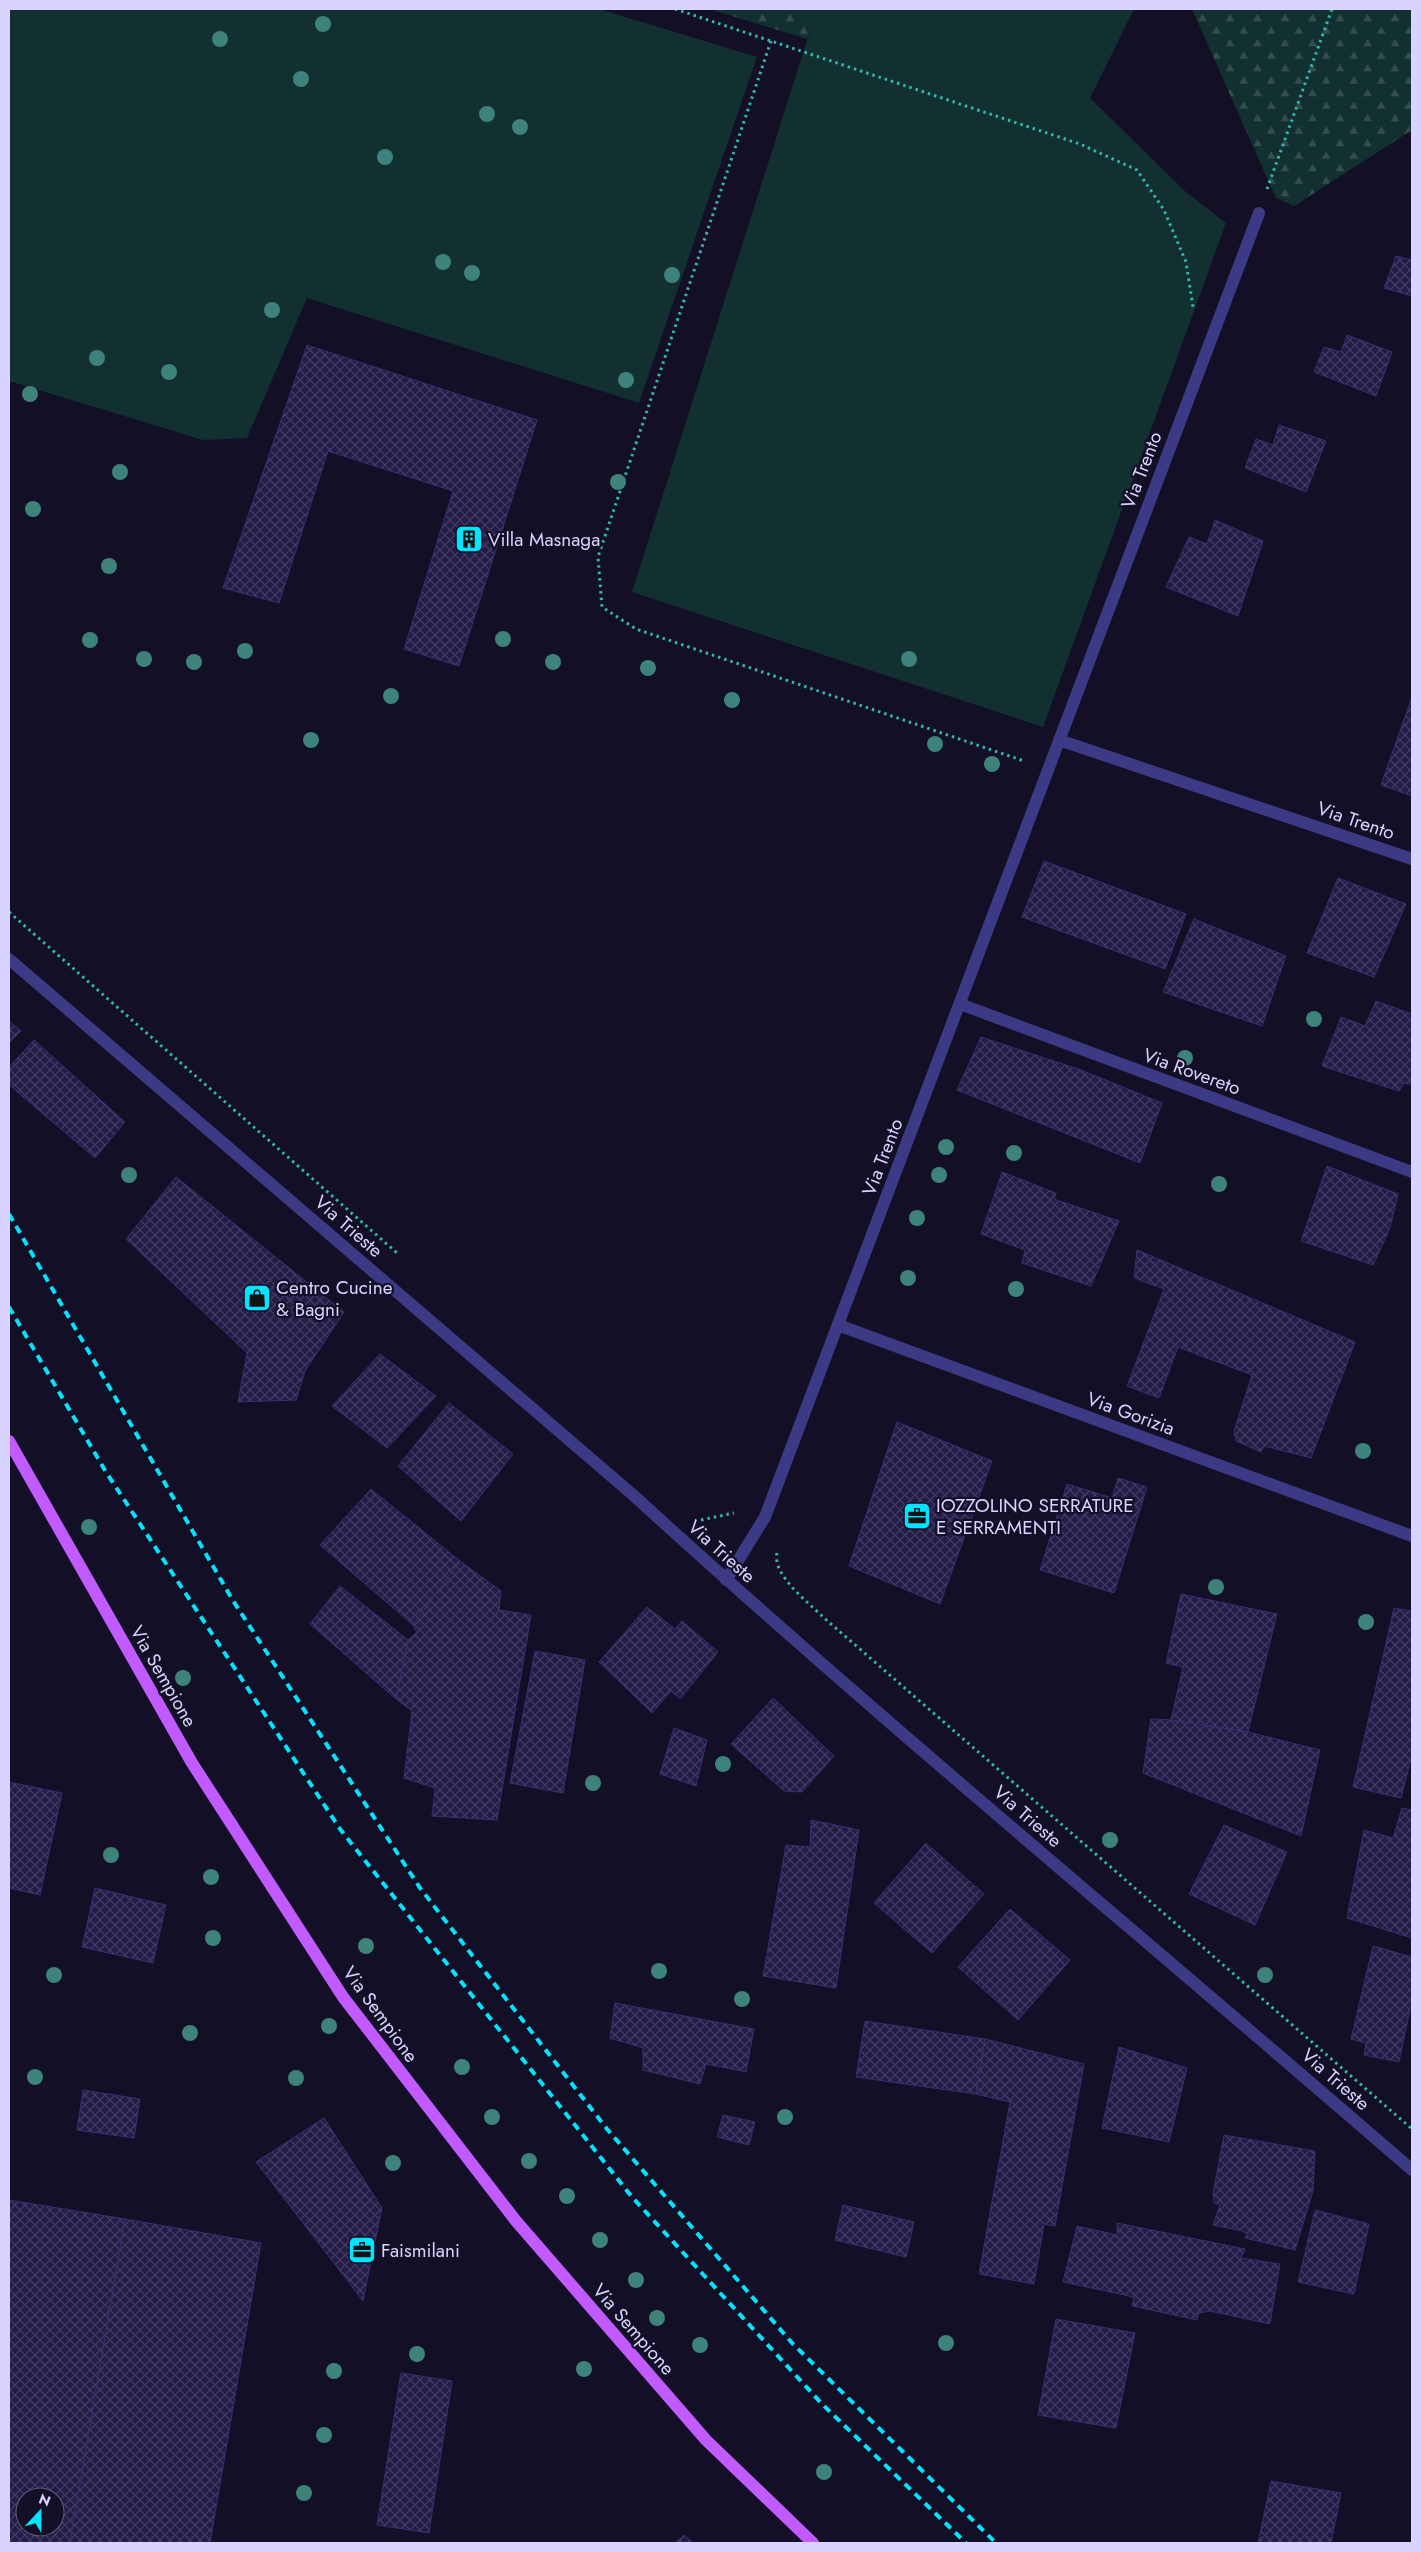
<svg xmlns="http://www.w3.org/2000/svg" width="1421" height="2552" font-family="Jost,sans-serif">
<defs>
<pattern id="forest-firs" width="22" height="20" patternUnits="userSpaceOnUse" patternTransform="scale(1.25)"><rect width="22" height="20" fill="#12302f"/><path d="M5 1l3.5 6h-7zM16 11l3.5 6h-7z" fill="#344d4e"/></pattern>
<pattern id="building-cross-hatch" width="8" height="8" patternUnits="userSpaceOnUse" patternTransform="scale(1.25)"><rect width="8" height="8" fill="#241b47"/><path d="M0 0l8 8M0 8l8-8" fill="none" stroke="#433b63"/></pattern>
</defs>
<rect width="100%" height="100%" fill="#130f26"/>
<g fill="#12302f">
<polygon points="9,9 599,9 757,57 639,403 307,298 247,438 203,440 9,381"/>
<polygon points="817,9 1134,9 1090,98 1186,192 1226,223 1043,727 632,592"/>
</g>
<g fill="url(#forest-firs)">
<polygon points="709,9 817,9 807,39"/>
<polygon points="1192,9 1412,9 1412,130 1294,206 1276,198"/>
</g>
<g fill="url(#building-cross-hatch)" stroke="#3b2d73" fill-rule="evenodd">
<polygon points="1396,256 1412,260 1412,296 1384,288"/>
<polygon points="1347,335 1392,352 1376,396 1314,372 1324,347 1341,352"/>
<polygon points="307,345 537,420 459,666 404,649 453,491 328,451 279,603 223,588"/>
<polygon points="1279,425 1326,441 1306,492 1245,468 1256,439 1273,445"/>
<polygon points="1215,520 1263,541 1238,616 1166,587 1189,537 1207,544"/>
<polygon points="1412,697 1412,796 1381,785"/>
<polygon points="1044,861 1186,914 1165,969 1022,917"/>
<polygon points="1338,878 1406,904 1374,977 1307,953"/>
<polygon points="1194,919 1286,956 1262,1026 1163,992"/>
<polygon points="1376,1001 1412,1014 1412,1081 1410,1084 1404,1083 1399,1091 1322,1066 1341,1017 1365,1026"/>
<polygon points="9,1021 21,1031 9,1043"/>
<polygon points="981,1037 1081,1070 1162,1103 1140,1163 957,1090"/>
<polygon points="34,1040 125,1122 95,1158 9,1085 9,1067"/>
<polygon points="1327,1166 1398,1194 1390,1228 1373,1265 1301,1241"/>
<polygon points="1002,1172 1056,1193 1054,1199 1119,1221 1091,1286 1022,1263 1025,1250 981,1234"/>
<polygon points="176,1177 344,1312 305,1371 296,1400 238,1402 247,1353 126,1239"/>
<polygon points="1137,1250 1355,1342 1311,1458 1264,1446 1261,1452 1236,1441 1234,1431 1252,1375 1178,1347 1159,1398 1127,1386 1164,1289 1134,1278"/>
<polygon points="380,1354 436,1396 387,1448 332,1406"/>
<polygon points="449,1403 513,1454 461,1521 398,1466"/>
<polygon points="897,1422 992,1461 940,1604 849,1566"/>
<polygon points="1118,1478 1147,1487 1114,1593 1040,1570 1067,1484 1112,1498"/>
<polygon points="371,1489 460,1561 413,1625 320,1545"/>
<polygon points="460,1561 501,1591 499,1610 531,1615 497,1820 432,1816 435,1788 404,1778 412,1711 396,1699 408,1640 417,1632 413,1625"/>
<polygon points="340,1586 408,1640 396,1699 310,1624"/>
<polygon points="1181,1594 1277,1614 1248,1732 1171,1720 1183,1667 1166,1663"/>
<polygon points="647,1607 675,1629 682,1621 718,1652 680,1699 671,1691 652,1713 599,1662"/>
<polygon points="1394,1608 1412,1611 1412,1755 1401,1798 1353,1787"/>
<polygon points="535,1651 585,1660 563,1793 510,1783"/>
<polygon points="773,1698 834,1756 802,1792 784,1791 731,1744"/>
<polygon points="1151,1719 1171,1720 1248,1732 1320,1750 1301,1836 1143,1773"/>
<polygon points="674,1728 707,1740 696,1786 660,1774"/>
<polygon points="9,1782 62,1793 40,1895 9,1888"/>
<polygon points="1402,1808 1412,1810 1412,1938 1347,1918 1364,1830 1393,1838"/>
<polygon points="811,1820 859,1830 836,1988 763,1976 786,1845 810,1847"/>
<polygon points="1224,1825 1287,1852 1255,1925 1189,1894"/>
<polygon points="926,1843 984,1894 932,1953 874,1903"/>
<polygon points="95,1888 166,1905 153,1963 82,1947"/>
<polygon points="1010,1909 1070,1960 1018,2020 958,1967"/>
<polygon points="1373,1946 1412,1957 1412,2000 1399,2062 1364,2055 1366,2043 1351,2039"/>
<polygon points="615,2003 754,2029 746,2072 706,2064 700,2084 643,2070 643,2048 610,2038"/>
<polygon points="865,2021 985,2039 976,2094 856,2077"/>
<polygon points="985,2039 1084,2064 1055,2226 1044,2224 1034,2284 979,2274 1010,2102 976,2094"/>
<polygon points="1119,2047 1187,2068 1169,2142 1102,2128"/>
<polygon points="83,2090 140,2099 134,2138 77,2130"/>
<polygon points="723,2115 755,2122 749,2145 717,2137"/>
<polygon points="324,2118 382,2208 363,2301 256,2162"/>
<polygon points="1224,2135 1315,2151 1313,2191 1295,2250 1245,2238 1247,2234 1242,2231 1213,2225 1220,2205 1214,2203 1213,2194"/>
<path d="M9,2200L125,2219L70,2543H9ZM25,2497H55V2527H25Z"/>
<polygon points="843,2205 914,2222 906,2257 835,2240"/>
<polygon points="1315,2210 1369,2224 1354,2294 1298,2282"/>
<polygon points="125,2219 261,2243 210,2543 70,2543"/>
<polygon points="1117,2223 1245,2249 1241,2258 1280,2264 1270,2324 1210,2311 1199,2313 1197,2320 1132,2306 1134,2297 1063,2282 1077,2226 1117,2235"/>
<polygon points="1056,2319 1135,2333 1116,2428 1038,2415"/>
<polygon points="401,2373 452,2381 429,2533 377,2525"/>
<polygon points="1271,2481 1341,2493 1331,2543 1258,2543"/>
<polygon points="684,2535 693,2543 675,2543"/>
</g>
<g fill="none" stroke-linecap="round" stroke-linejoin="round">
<g stroke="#2fb8b0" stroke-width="3" stroke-dasharray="2.5 4" stroke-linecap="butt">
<polyline points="675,9 1080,144 1137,170 1164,210 1186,262 1193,307"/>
<polyline points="771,41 598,557 602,607 636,629 1024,761"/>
<polyline points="1267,189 1332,9"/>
<polyline points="9,912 397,1253"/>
<polyline points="701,1520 734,1513"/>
<path d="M777,1553C772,1575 808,1602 823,1617L1412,2129"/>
</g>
<g stroke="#3d3a85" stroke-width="12">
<polyline points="1059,740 1412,859"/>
<polyline points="960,1004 1412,1172"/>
<polyline points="838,1325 1412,1536"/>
<polyline points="726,1580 765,1517 1259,213"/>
</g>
<path stroke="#3d3a85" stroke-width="12" d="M9,959L632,1494C886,1726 1152,1944 1412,2170"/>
<polyline stroke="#c25bff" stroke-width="12" points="9,1441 192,1763 343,1997 516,2221 706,2440 813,2543"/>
<g stroke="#00e5ff" stroke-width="4" stroke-dasharray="8 6" stroke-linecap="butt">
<polyline points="9,1214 232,1599 420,1888 607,2129 792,2343 996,2543"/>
<polyline points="9,1307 106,1472 340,1829 632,2197 822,2404 966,2543"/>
</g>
</g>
<g fill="#3d827b">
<circle cx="323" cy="24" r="8"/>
<circle cx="220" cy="39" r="8"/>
<circle cx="301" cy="79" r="8"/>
<circle cx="487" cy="114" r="8"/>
<circle cx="520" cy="127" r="8"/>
<circle cx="385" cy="157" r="8"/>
<circle cx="443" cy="262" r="8"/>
<circle cx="472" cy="273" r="8"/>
<circle cx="672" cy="275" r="8"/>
<circle cx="272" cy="310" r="8"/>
<circle cx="97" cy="358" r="8"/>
<circle cx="169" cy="372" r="8"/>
<circle cx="626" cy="380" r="8"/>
<circle cx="30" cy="394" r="8"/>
<circle cx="120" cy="472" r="8"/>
<circle cx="618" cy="482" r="8"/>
<circle cx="33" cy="509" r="8"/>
<circle cx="109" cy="566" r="8"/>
<circle cx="503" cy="639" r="8"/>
<circle cx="90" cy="640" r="8"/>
<circle cx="245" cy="651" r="8"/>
<circle cx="144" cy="659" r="8"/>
<circle cx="909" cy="659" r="8"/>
<circle cx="194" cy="662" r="8"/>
<circle cx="553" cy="662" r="8"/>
<circle cx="648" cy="668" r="8"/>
<circle cx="391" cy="696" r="8"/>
<circle cx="732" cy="700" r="8"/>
<circle cx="311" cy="740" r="8"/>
<circle cx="935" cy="744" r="8"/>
<circle cx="992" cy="764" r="8"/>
<circle cx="1314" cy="1019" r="8"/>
<circle cx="1185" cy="1058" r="8"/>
<circle cx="946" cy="1147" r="8"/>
<circle cx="1014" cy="1153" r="8"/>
<circle cx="129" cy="1175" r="8"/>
<circle cx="939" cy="1175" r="8"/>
<circle cx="1219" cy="1184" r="8"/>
<circle cx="917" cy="1218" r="8"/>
<circle cx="908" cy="1278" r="8"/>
<circle cx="1016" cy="1289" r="8"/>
<circle cx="1363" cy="1451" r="8"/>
<circle cx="89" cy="1527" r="8"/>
<circle cx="1216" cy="1587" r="8"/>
<circle cx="1366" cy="1622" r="8"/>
<circle cx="183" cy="1678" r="8"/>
<circle cx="723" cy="1764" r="8"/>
<circle cx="593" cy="1783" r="8"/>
<circle cx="1110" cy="1840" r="8"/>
<circle cx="111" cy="1855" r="8"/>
<circle cx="211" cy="1877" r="8"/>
<circle cx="213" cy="1938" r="8"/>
<circle cx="366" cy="1946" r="8"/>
<circle cx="659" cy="1971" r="8"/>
<circle cx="54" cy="1975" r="8"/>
<circle cx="1265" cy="1975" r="8"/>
<circle cx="742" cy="1999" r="8"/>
<circle cx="329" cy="2026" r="8"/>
<circle cx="190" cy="2033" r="8"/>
<circle cx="462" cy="2067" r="8"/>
<circle cx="35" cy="2077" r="8"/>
<circle cx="296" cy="2078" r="8"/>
<circle cx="492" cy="2117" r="8"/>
<circle cx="785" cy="2117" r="8"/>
<circle cx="529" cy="2161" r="8"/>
<circle cx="393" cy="2163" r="8"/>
<circle cx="567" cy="2196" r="8"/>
<circle cx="600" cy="2240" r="8"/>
<circle cx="636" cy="2280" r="8"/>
<circle cx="657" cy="2318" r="8"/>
<circle cx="946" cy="2343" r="8"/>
<circle cx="700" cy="2345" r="8"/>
<circle cx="417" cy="2354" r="8"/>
<circle cx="584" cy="2369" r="8"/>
<circle cx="334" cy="2371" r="8"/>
<circle cx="324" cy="2435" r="8"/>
<circle cx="824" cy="2472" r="8"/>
<circle cx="304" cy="2493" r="8"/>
</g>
<defs>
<g id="building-square" transform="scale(1.4375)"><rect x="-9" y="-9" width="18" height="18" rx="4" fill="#00e5ff" stroke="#130f26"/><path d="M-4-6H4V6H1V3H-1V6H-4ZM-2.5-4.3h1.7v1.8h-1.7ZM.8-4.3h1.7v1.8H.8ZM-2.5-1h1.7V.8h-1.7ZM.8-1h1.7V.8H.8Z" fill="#111"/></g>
<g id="shop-square" transform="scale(1.4375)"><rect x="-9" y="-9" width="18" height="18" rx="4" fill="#00e5ff" stroke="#130f26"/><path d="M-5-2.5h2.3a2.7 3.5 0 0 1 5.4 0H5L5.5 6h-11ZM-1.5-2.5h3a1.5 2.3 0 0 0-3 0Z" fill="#111"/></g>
<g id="office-square" transform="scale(1.4375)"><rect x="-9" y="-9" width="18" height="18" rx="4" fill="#00e5ff" stroke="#130f26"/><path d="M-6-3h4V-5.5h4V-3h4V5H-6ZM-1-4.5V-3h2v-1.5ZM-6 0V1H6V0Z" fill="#111"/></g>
</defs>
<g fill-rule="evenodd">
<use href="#building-square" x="469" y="539"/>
<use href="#shop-square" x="257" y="1298"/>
<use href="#office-square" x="917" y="1516"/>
<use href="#office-square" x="362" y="2250"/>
</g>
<g text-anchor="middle" stroke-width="4.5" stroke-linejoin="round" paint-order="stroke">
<g font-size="19" fill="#d9d4ff" stroke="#130f26">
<text transform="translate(1141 470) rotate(-69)" y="7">Via Trento</text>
<text transform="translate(1356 820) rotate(19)" y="7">Via Trento</text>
<text transform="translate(1192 1071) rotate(20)" y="7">Via Rovereto</text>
<text transform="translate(882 1157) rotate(-69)" y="7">Via Trento</text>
<text transform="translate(349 1226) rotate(41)" y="7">Via Trieste</text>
<text transform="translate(1131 1413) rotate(20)" y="7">Via Gorizia</text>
<text transform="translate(722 1551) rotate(42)" y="7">Via Trieste</text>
<text transform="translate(164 1676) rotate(60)" y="7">Via Sempione</text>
<text transform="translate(1028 1816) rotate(41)" y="7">Via Trieste</text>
<text transform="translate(381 2014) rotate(54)" y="7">Via Sempione</text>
<text transform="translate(1336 2079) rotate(41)" y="7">Via Trieste</text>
<text transform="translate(634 2329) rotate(49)" y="7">Via Sempione</text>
</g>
<g font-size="19" fill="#d9d4ff" stroke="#130f26" text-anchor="start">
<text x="488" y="546">Villa Masnaga</text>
<text x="276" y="1294">Centro Cucine<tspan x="276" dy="22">&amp; Bagni</tspan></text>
<text x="936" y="1512">IOZZOLINO SERRATURE<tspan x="936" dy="22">E SERRAMENTI</tspan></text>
<text x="381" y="2257">Faismilani</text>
</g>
</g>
<rect width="1421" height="2552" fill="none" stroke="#d9d4ff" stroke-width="20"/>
<g transform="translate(40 2512) rotate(22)"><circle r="24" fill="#130f26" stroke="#625e7d"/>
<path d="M0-4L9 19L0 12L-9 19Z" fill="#00e5ff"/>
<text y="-8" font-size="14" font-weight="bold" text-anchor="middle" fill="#d9d4ff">N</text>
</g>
</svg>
